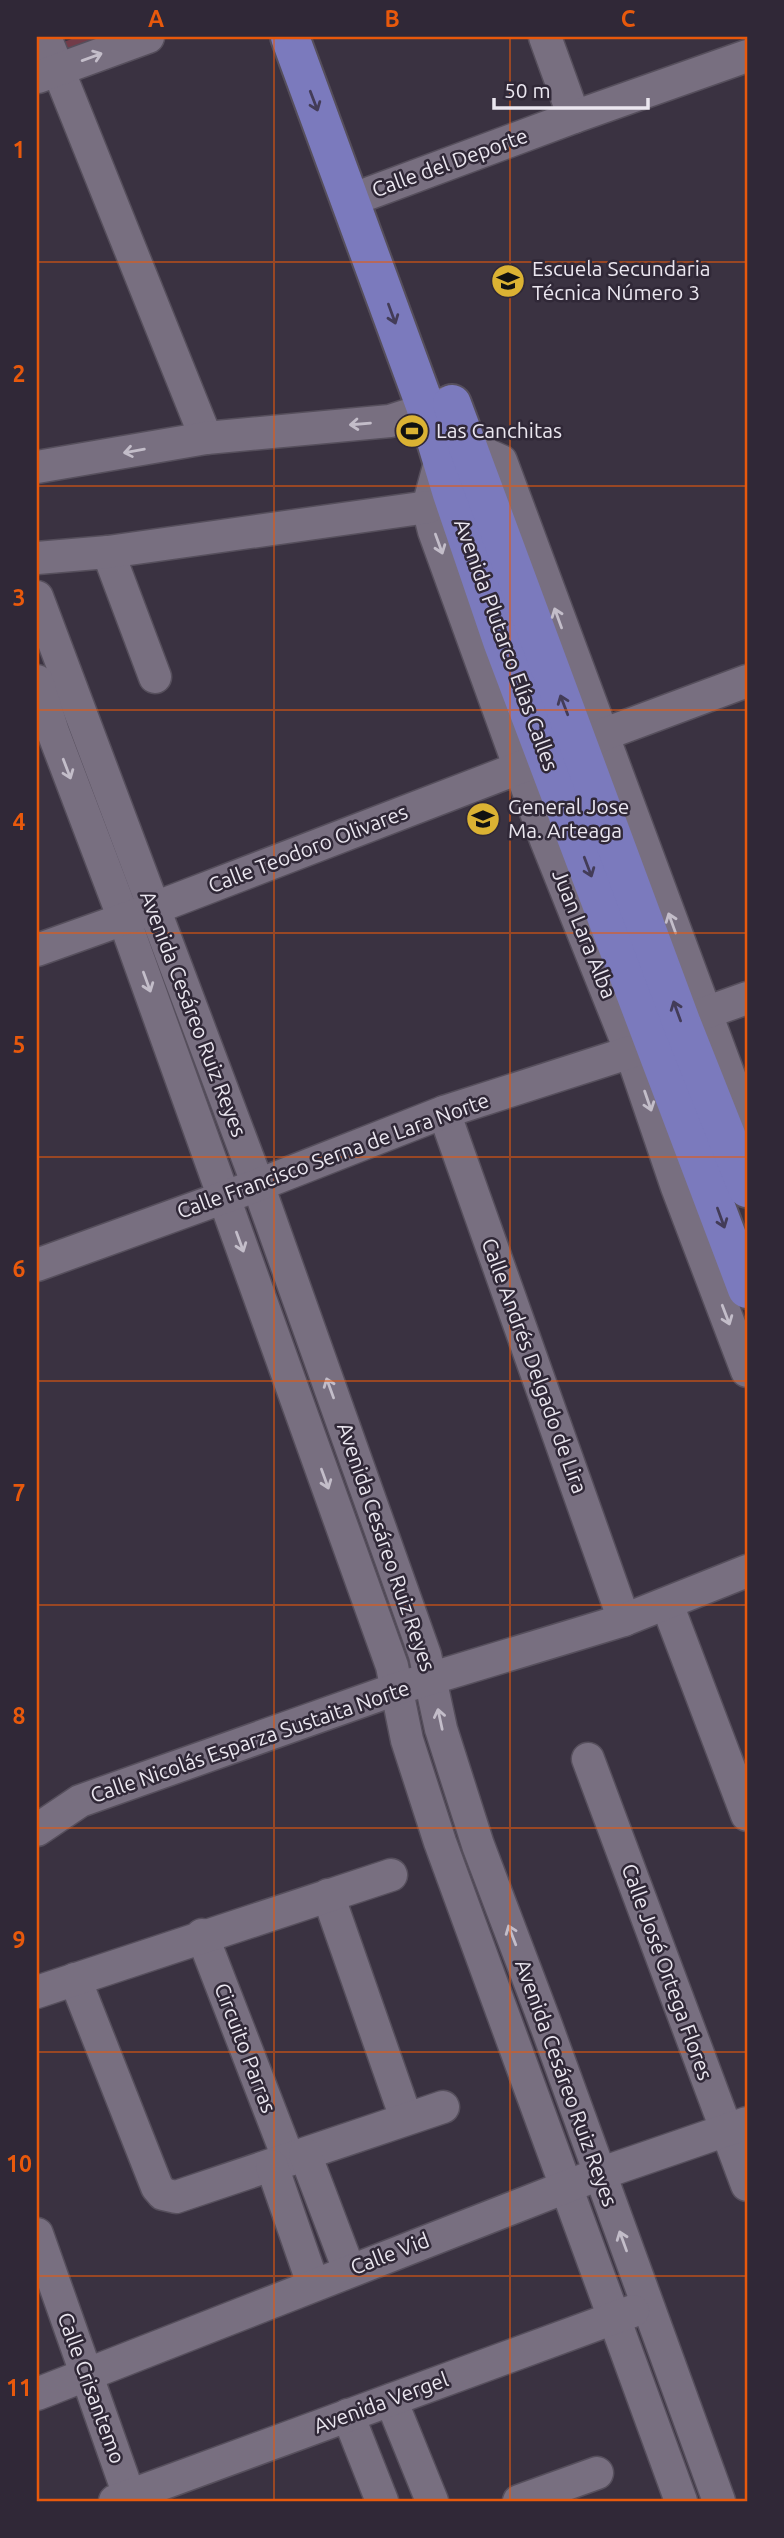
<svg xmlns="http://www.w3.org/2000/svg" width="784" height="2538" font-family="Ubuntu,sans-serif">
<rect width="100%" height="100%" fill="#3a3241"/>
<polygon fill="#723c49" points="77,37 135,37 37,73 37,52"/>
<g fill="none" stroke-linecap="round" stroke-linejoin="round">
<g stroke="#564f5c" stroke-width="35">
<g id="minor">
<polyline points="45,37 206,438"/>
<polyline points="545,37 574,117"/>
<polyline points="38,77 148,37"/>
<polyline points="351,200 574,117 747,56"/>
<polyline points="467,446 501,461 747,1124"/>
<polyline points="442,455 428,507 434,531 546,840 631,1052 677,1187 747,1371"/>
<polyline points="37,467 206,438 390,421 449,402"/>
<polyline points="108,552 155,677"/>
<polyline points="37,558 108,552 428,507"/>
<polyline points="37,597 258,1185 425,1655 441,1729 478,1845 546,2025 719,2501"/>
<polyline points="37,681 53,732 124,919 392,1666 407,1740 440,1842 681,2501"/>
<polyline points="37,950 152,909 545,758 579,747 602,735 747,681"/>
<polyline points="705,1013 747,998"/>
<polyline points="444,1112 624,1620"/>
<polyline points="37,1265 258,1185 444,1112 631,1052"/>
<polyline points="667,1604 747,1815"/>
<polyline points="588,1759 747,2185"/>
<polyline points="37,1830 80,1801 396,1689 624,1620 747,1571"/>
<polyline points="328,1895 406,2118"/>
<polyline points="202,1935 289,2160"/>
<polyline points="75,1979 157,2187 163,2194 176,2197 443,2107"/>
<polyline points="37,1992 391,1875"/>
<polyline points="305,2154 349,2270"/>
<polyline points="272,2166 313,2284"/>
<polyline points="37,2234 131,2501"/>
<polyline points="37,2394 599,2174 747,2123"/>
<polyline points="391,2400 432,2501"/>
<polyline points="348,2415 382,2501"/>
<polyline points="115,2501 633,2311"/>
<polyline points="519,2501 597,2473"/>
</g>
</g>
<g stroke="#564f5c" stroke-width="42">
<g id="major">
<polyline points="290,37 427,411 452,494 502,641 747,1289"/>
<polyline points="452,404 682,1024 747,1188"/>
</g>
</g>
<use href="#minor" stroke="#786f80" stroke-width="32"/>
<use href="#major" stroke="#7b7abd" stroke-width="38"/>
</g>
<defs><path id="oneway-shaft" d="M-6 0H5M1.5-3L5.5 0L1.5 3" fill="none" stroke-width="1.6" stroke-linecap="round" stroke-linejoin="round" transform="scale(1.75)"/></defs>
<g stroke="#c3bdc9">
<use href="#oneway-shaft" transform="translate(92 57) rotate(-20)"/>
<use href="#oneway-shaft" transform="translate(360 424) rotate(175)"/>
<use href="#oneway-shaft" transform="translate(134 451) rotate(170)"/>
<use href="#oneway-shaft" transform="translate(439 544) rotate(70)"/>
<use href="#oneway-shaft" transform="translate(558 618) rotate(-110)"/>
<use href="#oneway-shaft" transform="translate(67 769) rotate(69)"/>
<use href="#oneway-shaft" transform="translate(672 923) rotate(-110)"/>
<use href="#oneway-shaft" transform="translate(147 982) rotate(70)"/>
<use href="#oneway-shaft" transform="translate(648 1101) rotate(71)"/>
<use href="#oneway-shaft" transform="translate(240 1242) rotate(70)"/>
<use href="#oneway-shaft" transform="translate(726 1315) rotate(69)"/>
<use href="#oneway-shaft" transform="translate(330 1388) rotate(-110)"/>
<use href="#oneway-shaft" transform="translate(325 1479) rotate(70)"/>
<use href="#oneway-shaft" transform="translate(440 1719) rotate(-102)"/>
<use href="#oneway-shaft" transform="translate(512 1935) rotate(-111)"/>
<use href="#oneway-shaft" transform="translate(623 2241) rotate(-110)"/>
</g>
<g stroke="#433c58">
<use href="#oneway-shaft" transform="translate(314 101) rotate(69)"/>
<use href="#oneway-shaft" transform="translate(392 314) rotate(70)"/>
<use href="#oneway-shaft" transform="translate(564 705) rotate(-111)"/>
<use href="#oneway-shaft" transform="translate(588 867) rotate(69)"/>
<use href="#oneway-shaft" transform="translate(677 1011) rotate(-110)"/>
<use href="#oneway-shaft" transform="translate(721 1218) rotate(70)"/>
</g>
<path fill="none" stroke="#e8590c" stroke-width="2" stroke-opacity="0.55" d="M274,37V2501M510,37V2501M37,262H747M37,486H747M37,710H747M37,933H747M37,1157H747M37,1381H747M37,1605H747M37,1828H747M37,2052H747M37,2276H747"/>
<defs>
<g id="school-disc" transform="scale(1.75)"><circle r="9.5" fill="#dbb233" stroke="#302837"/><path d="M0-5L7-2L0 1L-7-2ZM-4 1L0 2.5L4 1V4Q0 6-4 4Z" fill="#111"/></g>
<g id="stadium-disc" transform="scale(1.75)"><circle r="9.5" fill="#dbb233" stroke="#302837"/><path d="M0-5a6.5 5 0 1 0 0 10a6.5 5 0 1 0 0-10ZM-3.5-1.8h7v3.6h-7Z" fill="#111"/></g>
</defs>
<g fill-rule="evenodd">
<use href="#school-disc" x="508" y="281"/>
<use href="#stadium-disc" x="412" y="431"/>
<use href="#school-disc" x="483" y="819"/>
</g>
<g text-anchor="middle" stroke-width="5" stroke-linejoin="round" paint-order="stroke">
<g font-size="21" fill="#ebe7f0" stroke="#302837">
<text transform="translate(450 163) rotate(-20)" y="7">Calle del Deporte</text>
<text transform="translate(506 645) rotate(70)" y="7">Avenida Plutarco Elías Calles</text>
<text transform="translate(308 849) rotate(-21)" y="7">Calle Teodoro Olivares</text>
<text transform="translate(584 934) rotate(68)" y="7">Juan Lara Alba</text>
<text transform="translate(193 1014) rotate(69)" y="7">Avenida Cesáreo Ruiz Reyes</text>
<text transform="translate(333 1156) rotate(-20)" y="7">Calle Francisco Serna de Lara Norte</text>
<text transform="translate(534 1366) rotate(70)" y="7">Calle Andrés Delgado de Lira</text>
<text transform="translate(386 1547) rotate(71)" y="7">Avenida Cesáreo Ruiz Reyes</text>
<text transform="translate(250 1742) rotate(-19)" y="7">Calle Nicolás Esparza Sustaita Norte</text>
<text transform="translate(667 1972) rotate(70)" y="7">Calle José Ortega Flores</text>
<text transform="translate(245 2048) rotate(69)" y="7">Circuito Parras</text>
<text transform="translate(566 2083) rotate(70)" y="7">Avenida Cesáreo Ruiz Reyes</text>
<text transform="translate(390 2254) rotate(-21)" y="7">Calle Vid</text>
<text transform="translate(91 2388) rotate(70)" y="7">Calle Crisantemo</text>
<text transform="translate(381 2403) rotate(-20)" y="7">Avenida Vergel</text>
</g>
<g font-size="21" fill="#ebe7f0" stroke="#302837" text-anchor="start">
<text x="532" y="276">Escuela Secundaria<tspan x="532" dy="24">Técnica Número 3</tspan></text>
<text x="436" y="438">Las Canchitas</text>
<text x="508" y="814">General Jose<tspan x="508" dy="24">Ma. Arteaga</tspan></text>
</g>
</g>
<rect width="784" height="2538" fill="none" stroke="#302837" stroke-width="77"/>
<path d="M494 98v10h154v-10" fill="none" stroke="#ebe7f0" stroke-width="3.5"/>
<text x="504" y="98" font-size="21" fill="#ebe7f0" stroke="#302837" stroke-width="5" paint-order="stroke">50 m</text>
<rect x="38" y="38" width="708" height="2462" fill="none" stroke="#e8590c" stroke-width="2.5"/>
<g font-size="23" text-anchor="middle" font-weight="bold" fill="#e8590c">
<text x="156" y="27">A</text>
<text x="392" y="27">B</text>
<text x="628" y="27">C</text>
<text x="19" y="158">1</text>
<text x="19" y="382">2</text>
<text x="19" y="606">3</text>
<text x="19" y="830">4</text>
<text x="19" y="1053">5</text>
<text x="19" y="1277">6</text>
<text x="19" y="1501">7</text>
<text x="19" y="1724">8</text>
<text x="19" y="1948">9</text>
<text x="19" y="2172">10</text>
<text x="19" y="2396">11</text>
</g>
</svg>
